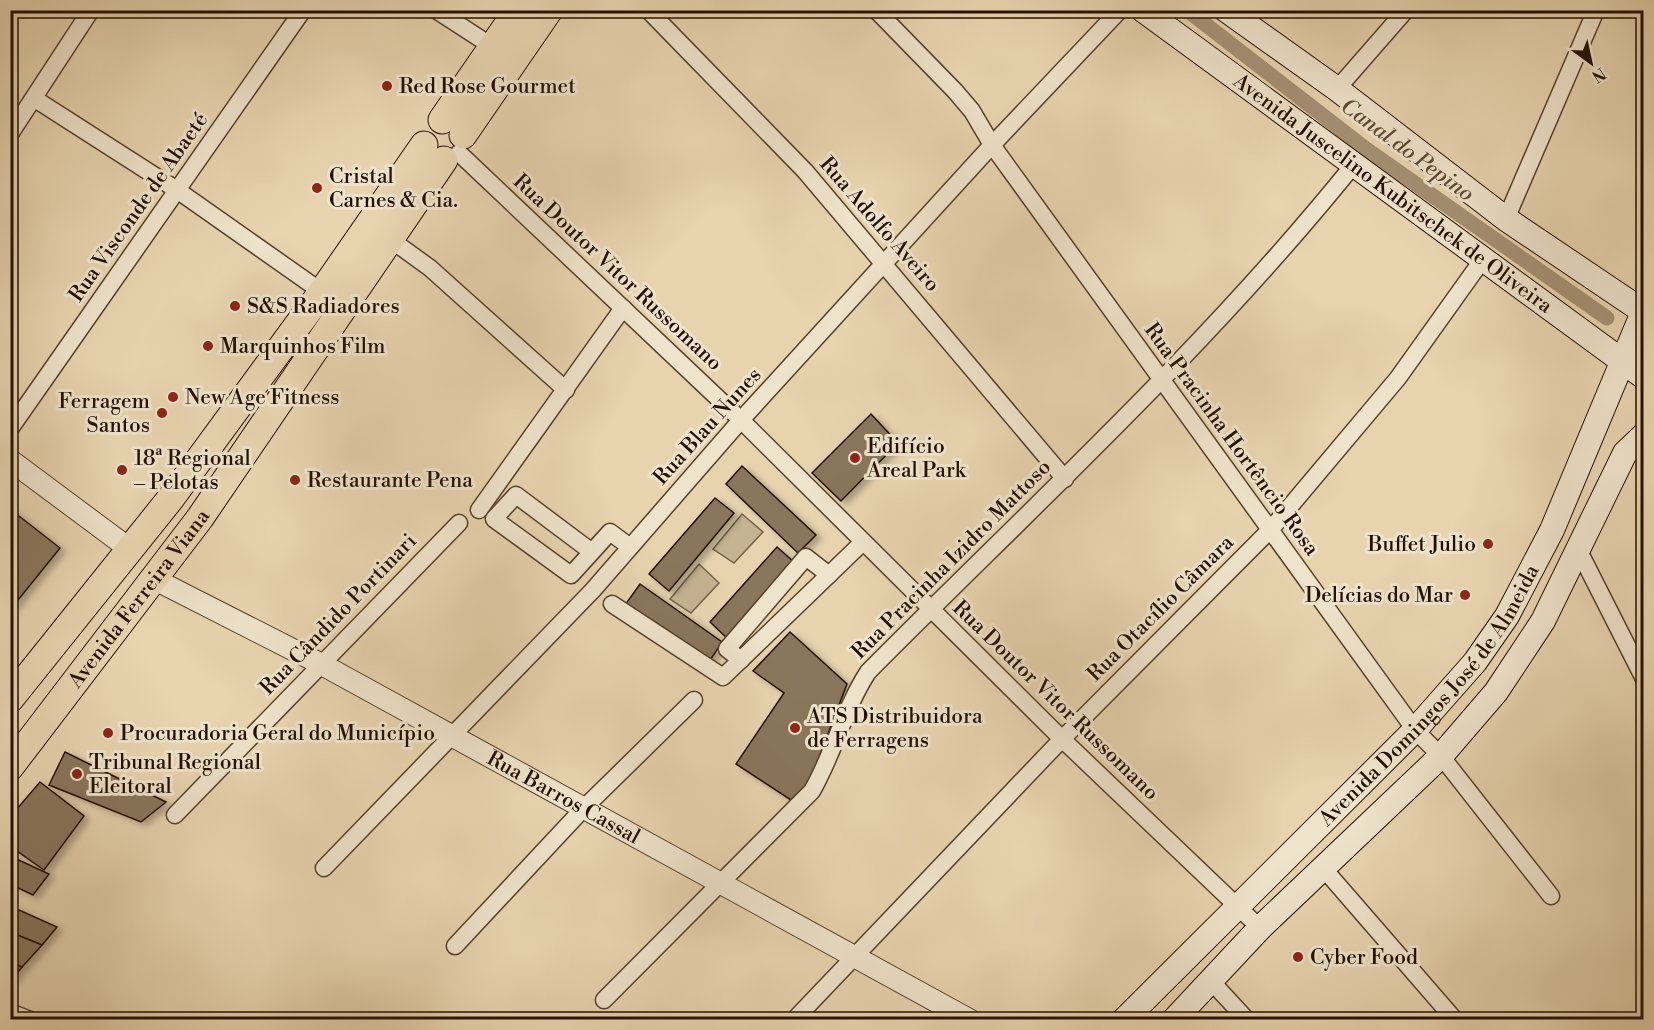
<svg xmlns="http://www.w3.org/2000/svg" width="1654" height="1030" font-family="'Libre Bodoni',serif">
<defs>
<filter id="shadow"><feDropShadow dx="5.5" dy="3.5" stdDeviation="3" flood-color="#0004"/></filter>
</defs>
<rect width="100%" height="100%" fill="#e7d4af"/>
<filter id="stains"><feTurbulence type="fractalNoise" baseFrequency=".00333" numOctaves="4"/><feColorMatrix values="0 0 0 0 .2 0 0 0 0 .09 0 0 0 0 .02 0 0 0 .5 -.17"/></filter>
<radialGradient id="worn" r=".72"><stop offset=".6" stop-color="#630" stop-opacity="0"/><stop offset="1" stop-color="#630" stop-opacity=".3"/></radialGradient>
<g fill="#c6b391" stroke="#756249" stroke-width="1.5">
<polygon points="742,514 763,532 734,563 713,549"/>
<polygon points="699,564 719,583 691,613 670,599"/>
</g>
<g fill="none" stroke-linecap="round" stroke-linejoin="round">
<polyline stroke="#a59174" stroke-width="15" points="1187,10 1366,149 1607,318"/>
</g>
<g fill="#89765b" stroke="#241001" stroke-width="1.5" filter="url(#shadow)">
<polygon points="871,414 898,443 841,501 812,473"/>
<polygon points="742,466 816,535 798,553 726,484"/>
<polygon points="715,498 734,513 669,591 649,574"/>
<polygon points="10,509 60,548 10,610"/>
<polygon points="777,547 795,563 729,640 710,622"/>
<polygon points="640,584 722,642 709,662 625,605"/>
<polygon points="790,632 847,684 810,781 791,800 736,764 784,693 753,671"/>
<polygon points="65,752 166,802 141,822 49,785"/>
<polygon points="40,782 84,816 44,870 10,846 10,817"/>
<polygon points="10,856 49,874 33,895 10,884"/>
<polygon points="10,906 57,927 42,945 10,932"/>
<polygon points="10,932 42,945 22,967 10,962"/>
<polygon points="10,962 22,967 11,981 10,981"/>
</g>
<g fill="none" stroke-linecap="round" stroke-linejoin="round">
<g stroke="#55412c" stroke-width="19">
<g id="minor">
<polyline points="436,10 493,47"/>
<polyline points="648,10 805,171 1065,479"/>
<polyline points="876,10 955,91 972,111 992,145 1415,730 1441,756 1551,896"/>
<polyline points="1337,89 1406,10"/>
<polyline points="35,99 177,190 322,292"/>
<polyline points="10,134 91,10"/>
<polyline points="459,153 741,420 1062,739 1260,928"/>
<polyline points="1506,219 1596,10"/>
<polyline points="390,239 430,268 566,390"/>
<polyline points="10,429 303,10"/>
<polyline points="479,510 623,308"/>
<polyline points="1577,547 1644,679"/>
<polyline points="592,552 516,495 494,519 571,575 610,532 630,547"/>
<polyline points="612,604 723,677 863,542"/>
<polyline points="741,660 727,649 806,557 829,575"/>
<polyline points="175,815 459,523"/>
<polyline points="324,868 593,590 741,420 992,145 1120,10"/>
<polyline points="1324,869 1455,1020"/>
<polyline points="455,946 583,809 694,700"/>
<polyline points="1211,981 1247,1020"/>
<path d="M604,1000L812,791C834,753 844,709 868,672C1033,506 1208,346 1355,163"/>
<polyline points="10,1012 30,1020"/>
<polyline points="794,1020 1062,739 1271,529 1398,378 1483,259"/>
</g>
</g>
<g stroke="#55412c" stroke-width="23">
<g id="tertiary">
<polyline points="10,460 131,550"/>
<path id="s1" d="M156,580L321,664L970,1020"/>
</g>
</g>
<g stroke="#241001" stroke-width="26">
<g id="secondary">
<path id="s2" d="M1143,10L1644,377"/>
<polyline points="1226,10 1337,89 1506,219 1644,312"/>
<path id="s3" d="M1124,1020L1415,730L1475,662L1507,616L1552,530L1644,310"/>
<polyline points="1174,1020 1260,928 1441,756 1496,692 1543,621 1625,453 1644,435"/>
</g>
</g>
<g stroke="#241001" stroke-width="29">
<g id="primary">
<polyline points="442,120 518,10"/>
<polyline points="463,135 549,10"/>
<polyline points="10,699 171,498 322,292 424,145"/>
<path id="s4" d="M10,767L200,518L444,160"/>
</g>
</g>
<use href="#minor" stroke="#efe3cb" stroke-width="16"/>
<use href="#tertiary" stroke="#efe3cb" stroke-width="21"/>
<use href="#secondary" stroke="#efe3cb" stroke-width="24"/>
<use href="#primary" stroke="#e7d4af" stroke-width="27"/>
</g>
<g fill="#8f2418" stroke="#efe3cb" stroke-width="2">
<circle cx="387" cy="86" r="6"/>
<circle cx="317" cy="188" r="6"/>
<circle cx="235" cy="306" r="6"/>
<circle cx="208" cy="346" r="6"/>
<circle cx="173" cy="397" r="6"/>
<circle cx="162" cy="413" r="6"/>
<circle cx="855" cy="458" r="6"/>
<circle cx="122" cy="470" r="6"/>
<circle cx="295" cy="480" r="6"/>
<circle cx="1488" cy="544" r="6"/>
<circle cx="1465" cy="595" r="6"/>
<circle cx="795" cy="728" r="6"/>
<circle cx="108" cy="733" r="6"/>
<circle cx="77" cy="774" r="6"/>
<circle cx="1298" cy="957" r="6"/>
</g>
<g text-anchor="middle" stroke-width="6" stroke-linejoin="round" paint-order="stroke">
<g font-size="21" fill="#241001" stroke="#efe3cb" text-anchor="start">
<text x="399" y="93">Red Rose Gourmet</text>
<text x="329" y="183">Cristal<tspan x="329" dy="24">Carnes &amp; Cia.</tspan></text>
<text x="247" y="313">S&amp;S Radiadores</text>
<text x="220" y="353">Marquinhos Film</text>
<text x="185" y="404">New Age Fitness</text>
<text x="150" y="408" text-anchor="end">Ferragem<tspan x="150" dy="24">Santos</tspan></text>
<text x="867" y="453">Edifício<tspan x="867" dy="24">Areal Park</tspan></text>
<text x="134" y="465">18ª Regional<tspan x="134" dy="24">– Pelotas</tspan></text>
<text x="307" y="487">Restaurante Pena</text>
<text x="1476" y="551" text-anchor="end">Buffet Julio</text>
<text x="1453" y="602" text-anchor="end">Delícias do Mar</text>
<text x="807" y="723">ATS Distribuidora<tspan x="807" dy="24">de Ferragens</tspan></text>
<text x="120" y="740">Procuradoria Geral do Município</text>
<text x="89" y="769">Tribunal Regional<tspan x="89" dy="24">Eleitoral</tspan></text>
<text x="1310" y="964">Cyber Food</text>
</g>
<g font-size="21" fill="#241001" stroke="#efe3cb">
<text dy="7" stroke="none"><textPath href="#s2" startOffset="310">Avenida Juscelino Kubitschek de Oliveira</textPath></text>
<text transform="translate(138 207) rotate(-55)" y="7">Rua Visconde de Abaeté</text>
<text transform="translate(880 224) rotate(49)" y="7">Rua Adolfo Aveiro</text>
<text transform="translate(618 272) rotate(43)" y="7">Rua Doutor Vitor Russomano</text>
<text transform="translate(707 426) rotate(-48)" y="7">Rua Blau Nunes</text>
<text transform="translate(1232 439) rotate(54)" y="7">Rua Pracinha Hortêncio Rosa</text>
<text transform="translate(951 559) rotate(-45)" y="7">Rua Pracinha Izidro Mattoso</text>
<text dy="7" stroke="none"><textPath href="#s4" startOffset="212">Avenida Ferreira Viana</textPath></text>
<text transform="translate(1160 608) rotate(-45)" y="7">Rua Otacílio Câmara</text>
<text transform="translate(338 614) rotate(-46)" y="7">Rua Cândido Portinari</text>
<text dy="7" stroke="none"><textPath href="#s3" startOffset="447">Avenida Domingos José de Almeida</textPath></text>
<text transform="translate(1056 700) rotate(44)" y="7">Rua Doutor Vitor Russomano</text>
<text dy="7" stroke="none"><textPath href="#s1" startOffset="462">Rua Barros Cassal</textPath></text>
</g>
<g font-size="22" font-style="italic" fill="#5e4a35" stroke="#efe3cb">
<text transform="translate(1408 149) rotate(36)" y="8">Canal do Pepino</text>
</g>
</g>
<rect width="1654" height="1030" fill="none" stroke="#e7d4af" stroke-width="36"/>
<rect x="12" y="12" width="1630" height="1006" fill="none" stroke="#241001" stroke-width="3"/>
<rect x="18" y="18" width="1618" height="994" fill="none" stroke="#241001" stroke-width="1.5"/>
<g transform="translate(1591 63) rotate(147)" stroke="#efe3cb" stroke-width="4.5" paint-order="stroke">
<path d="M0-4.5L10 22L0 15L-10 22Z" fill="#241001"/>
<text y="-9" font-size="16" font-weight="bold" text-anchor="middle" fill="#241001">N</text>
</g>
<rect width="100%" height="100%" filter="url(#stains)"/>
<rect width="100%" height="100%" fill="url(#worn)"/>
</svg>
